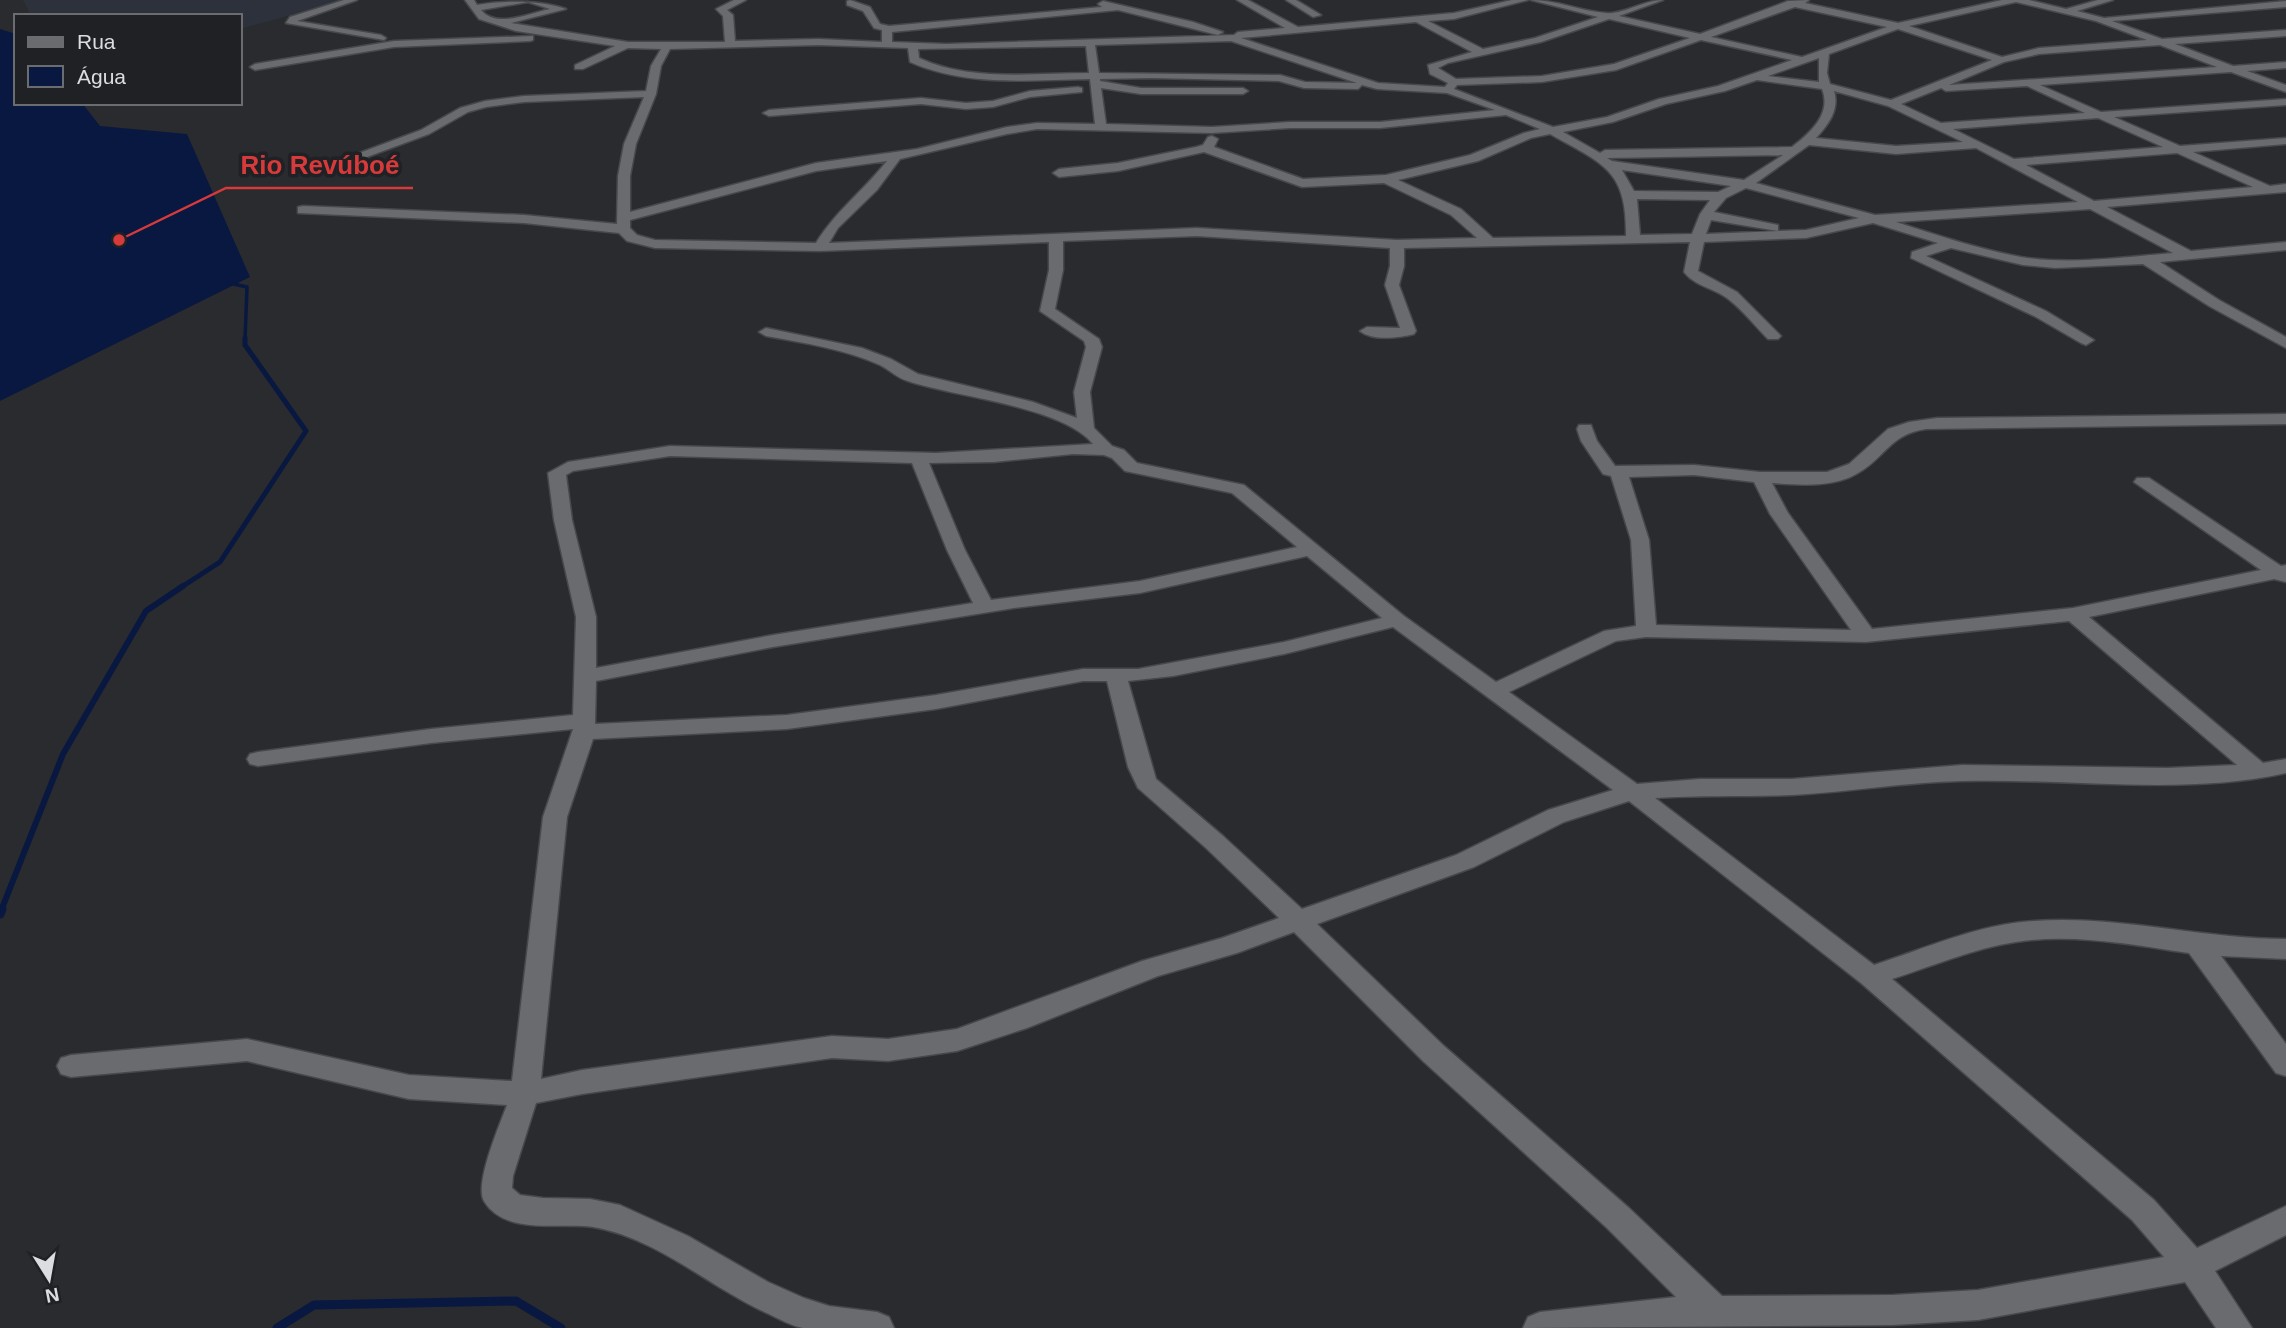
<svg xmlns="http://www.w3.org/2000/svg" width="2286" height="1328" font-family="Arial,sans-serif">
<rect width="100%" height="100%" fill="#292b2e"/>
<polygon fill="#2d313b" points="23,0 346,0 240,29 240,16 31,16"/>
<polygon fill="#091840" points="0,29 16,34 16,103 82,103 100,126 187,134 250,277 0,401"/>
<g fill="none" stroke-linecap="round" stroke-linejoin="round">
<polyline stroke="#091840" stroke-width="3.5" points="229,283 247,287 245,340"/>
<polyline stroke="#091840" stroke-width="5" points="180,588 220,562 306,431 245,345 245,338"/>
<polyline stroke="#091840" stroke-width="6" points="1,911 63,754 146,611 183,586"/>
<g stroke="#091840" stroke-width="9">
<polyline points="0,914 2,909"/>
<polyline points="277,1328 314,1305 516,1301 561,1328"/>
</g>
<g stroke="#46484b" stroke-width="3">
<g id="minor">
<polygon points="344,0 357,0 297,21 381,35 386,38 384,40 286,23 290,17"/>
<path d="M465,0H474L477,5C505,0 541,0 566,9L511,23L628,42H725L723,16L716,9L734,0H746L727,10L733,15L735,41L819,39L882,42V30L874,28L863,11L847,5V1L850,0L870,7L880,24L889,26L1102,7L1098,4L1103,1L1193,22L1223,32L1218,35L1118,10L892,32V42L946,44L1234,35L1238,32L1285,28L1237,0H1248L1298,27L1454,13L1512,0H1528L1454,19L1428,21L1483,49L1535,38L1598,17L1531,0C1557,0 1580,11 1606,13C1622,15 1644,0 1663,0L1619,16L1700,34L1788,1L1809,0L1805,3L1898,23L2002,0H2029L2066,9L2098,0H2113L2077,11L2104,18L2286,1V7L2112,21L2162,39L2286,30V36L2175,44L2233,66L2286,62V68L2247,71L2286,85V92L2231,72L2040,85L2101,112L2286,99V105L2114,117L2180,146L2286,138V144L2193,152L2270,186L2286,184V192L2107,207L2191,251L2286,242V250L2160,262L2219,300L2286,337V348L2209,306L2143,264L2055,268L2023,265L1951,248L1926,256L2046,311L2094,340L2086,345L2081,343L2036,317L1911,258L1912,252L1938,243L1873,223L1806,238L1704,242L1698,271L1737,292L1781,336L1778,339H1768C1755,326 1742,309 1727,298C1713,288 1695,286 1684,272L1690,242L1404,248V266L1399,285L1416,331L1414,334C1399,338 1372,341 1360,331L1367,327L1400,328L1385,285L1390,266V248L1197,236L1063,241V270L1055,309L1099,339L1102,347L1090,392L1094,428L1112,446L1124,450L1137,463L1244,485L1404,616L1496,682L1604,631L1636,626L1631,540L1611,476L1603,474L1581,441L1577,429L1579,425H1591L1597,441L1615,466L1694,465L1760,472H1827L1849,464L1888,429L1909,422L1937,418L2286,414V424L1926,429C1890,434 1886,457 1858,473C1834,488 1799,485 1772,483L1788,513L1872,629L2073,608L2261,570L2134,482L2137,478H2149L2281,566L2286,565V582L2274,579L2089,617L2263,763L2286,759V773C2185,796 2067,778 1963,781C1906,782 1850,792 1793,795C1747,797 1701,795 1655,798L1874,965C1926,948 1979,924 2034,921C2118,915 2202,939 2286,939V959L2221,956L2286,1044V1076L2276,1073L2189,953C2133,945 2073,933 2016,942C1974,948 1933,966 1892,979L2154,1200L2197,1248L2286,1206V1235L2215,1271L2252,1328H2216L2185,1282L1978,1320L1893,1325L1523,1328L1528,1317L1540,1312L1676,1297L1607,1228L1424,1062L1294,932L1237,953L1158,976L1027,1028L957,1051L888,1061L832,1058L582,1094L536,1103L513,1176L512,1188L520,1195L543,1198L590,1199L620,1205L688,1236L768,1282L804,1298L829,1306L877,1312L889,1317L894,1328C865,1328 832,1328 803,1328C792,1326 779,1319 769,1314C710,1288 658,1238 593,1227C561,1222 505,1236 484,1201C474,1184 500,1124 507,1105L409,1099L247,1061L71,1077L61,1074L57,1066L61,1058L71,1055L247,1039L409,1075L512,1081L543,817L573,729L431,743L258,766L250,764L247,759L250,754L258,752L431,729L573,715L576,617L554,520L548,473L568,462L670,446L936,453L1093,444C1063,406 954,397 908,381C897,378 890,370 880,365C845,349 804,343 766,336L759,332L766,328L862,348L891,359L918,374L1033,402L1077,418L1074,392L1086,347L1084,341L1040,311L1049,270V242L820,251L655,248L627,241L619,233L524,223L298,213V207L303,206L524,215L617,224L618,176L624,144L644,97L524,102L486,107L468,112L429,134L356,161L346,158L421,130L460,108L485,101L524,96L646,91L651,66L661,49L628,48L583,69H575V65L615,46L516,31L479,19ZM528,2L550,9C530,13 496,29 481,10ZM2016,2L2096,21L2147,40L2039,48L2002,57L1909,26ZM1795,7L1887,27L1802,57L1711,37ZM1609,19L1690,38L1614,64L1542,76L1456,79L1438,68L1448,63L1541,42ZM1416,22L1472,52L1428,65L1430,74L1448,83L1445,87L1378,83L1241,38ZM1898,29L1992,60L1891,100L1830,84L1827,73L1829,54ZM1701,40L1792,60L1718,86L1659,99L1607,117L1553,127L1454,89L1457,85L1542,82L1616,70ZM1231,41L1357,83L1305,82L1280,75L1099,73L1095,45ZM819,45L908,48L910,62C966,87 1030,80 1090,79L1095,124L1037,123L1007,127L917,149L816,163L630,212V176L636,144L656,94L661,66L670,49ZM2160,45L2217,67L1949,85L2004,62L2039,54ZM1086,46L1089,73C1033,73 971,82 919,58L918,49ZM1819,58V82L1768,76ZM1152,78L1279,81L1304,88L1358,89L1362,85L1377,89L1447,93L1495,110L1380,122H1290L1212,127L1106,124L1101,88L1141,94H1243L1248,91L1243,88H1141L1100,81V79ZM1757,80L1822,89C1832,114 1810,133 1792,147L1605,150L1600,153L1563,132L1613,122L1666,104L1725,91ZM2027,86L2085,113L1941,123L1901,104L1941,88L1946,91ZM1834,91L1888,106L1963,142L1896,146L1816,138C1828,125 1840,110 1834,91ZM1506,115L1540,129L1524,133L1470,155L1386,175L1303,179L1214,147L1218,139L1212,136L1208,137L1203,145L1196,147L1118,163L1059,169L1053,173L1059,177L1118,171L1204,152L1302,187L1384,183L1451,215L1477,238L1397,240L1197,228L829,243L838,228L877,190L900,159L1007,134L1037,129L1212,133L1290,128H1380ZM2098,118L2163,147L2014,159L1953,129ZM1550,134C1603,164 1627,169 1626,236L1493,238L1461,209L1398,180L1478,161L1531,138ZM1809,145L1896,154L1976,148L2078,202L1875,215L1756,183ZM2177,153L2253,187L2094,201L2026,165ZM1783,155L1744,180L1612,161L1607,158ZM887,161C864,190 835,212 816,243L655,240L637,235L630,228V220L816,171ZM1622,170L1731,186L1718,192L1634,191ZM1746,188L1859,218L1806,230L1706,234L1711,220L1778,231V225L1714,212L1726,198ZM1637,199L1710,200L1700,214L1692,234L1640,235ZM2090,209L2173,253C2124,257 2071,265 2021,257C1978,249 1937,235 1896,222ZM1073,454L1104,455L1112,458L1125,471L1232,493L1297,547L1140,581L991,600L965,550L929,463L994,462ZM670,456L912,463L947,550L973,603L773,635L596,668V617L572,520L566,475L573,471ZM1694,475L1754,482L1770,514L1851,630L1656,625L1649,540L1629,477ZM1307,556L1382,618L1284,642L1138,669H1083L936,695L787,715L595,724L596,681L773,647L1014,608L1140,593ZM2069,621L2237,765L2167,768L1962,765L1792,779H1700L1637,784L1509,692L1616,641L1646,637L1866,642ZM1393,627L1613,790L1548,810L1456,855L1302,909L1223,836L1156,779L1128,681L1173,676L1284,654ZM1083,681H1107L1128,767L1138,788L1206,848L1279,918L1222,938L1142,961L957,1029L888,1039L832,1036L582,1070L541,1079L567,817L593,739L787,729L936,709ZM1629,801L1861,983L2132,1220L2164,1257L1978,1290L1893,1295L1722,1296L1629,1208L1444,1046L1317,924L1474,867L1564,822Z"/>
<polygon points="1286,0 1296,0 1321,15 1313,17"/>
<polygon points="533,36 533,40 530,41 394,47 255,70 250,67 255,64 394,41"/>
<polygon points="1078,87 1082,88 1082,92 1030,97 993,107 966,109 921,104 769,116 763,113 769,110 921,98 966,103 993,101 1030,91"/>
</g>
</g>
<use href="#minor" fill="#696b6f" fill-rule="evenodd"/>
</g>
<path fill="none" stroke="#d73a3a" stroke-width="2.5" d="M119 240L226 188H413"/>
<circle fill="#d73a3a" stroke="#1f2124" stroke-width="2.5" cx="119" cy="240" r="7"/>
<g font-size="26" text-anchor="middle" font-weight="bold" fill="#d73a3a" stroke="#1f2124" stroke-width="7" stroke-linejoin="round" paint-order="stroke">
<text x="320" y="174">Rio Revúboé</text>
</g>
<rect x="14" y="14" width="228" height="91" fill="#1f2124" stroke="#6b6c6f" stroke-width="2"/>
<rect x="28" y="37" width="35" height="10" fill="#696b6f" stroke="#6b6c6f" stroke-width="2"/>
<text x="77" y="49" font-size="21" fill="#dcdde0">Rua</text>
<rect x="28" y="66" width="35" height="21" fill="#091840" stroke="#6b6c6f" stroke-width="2"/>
<text x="77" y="84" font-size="21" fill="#dcdde0">Água</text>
<g transform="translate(49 1279) rotate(169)" stroke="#1f2124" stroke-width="5" paint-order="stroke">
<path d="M0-5L12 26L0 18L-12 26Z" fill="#dcdde0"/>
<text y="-10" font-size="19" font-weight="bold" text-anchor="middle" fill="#dcdde0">N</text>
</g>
</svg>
